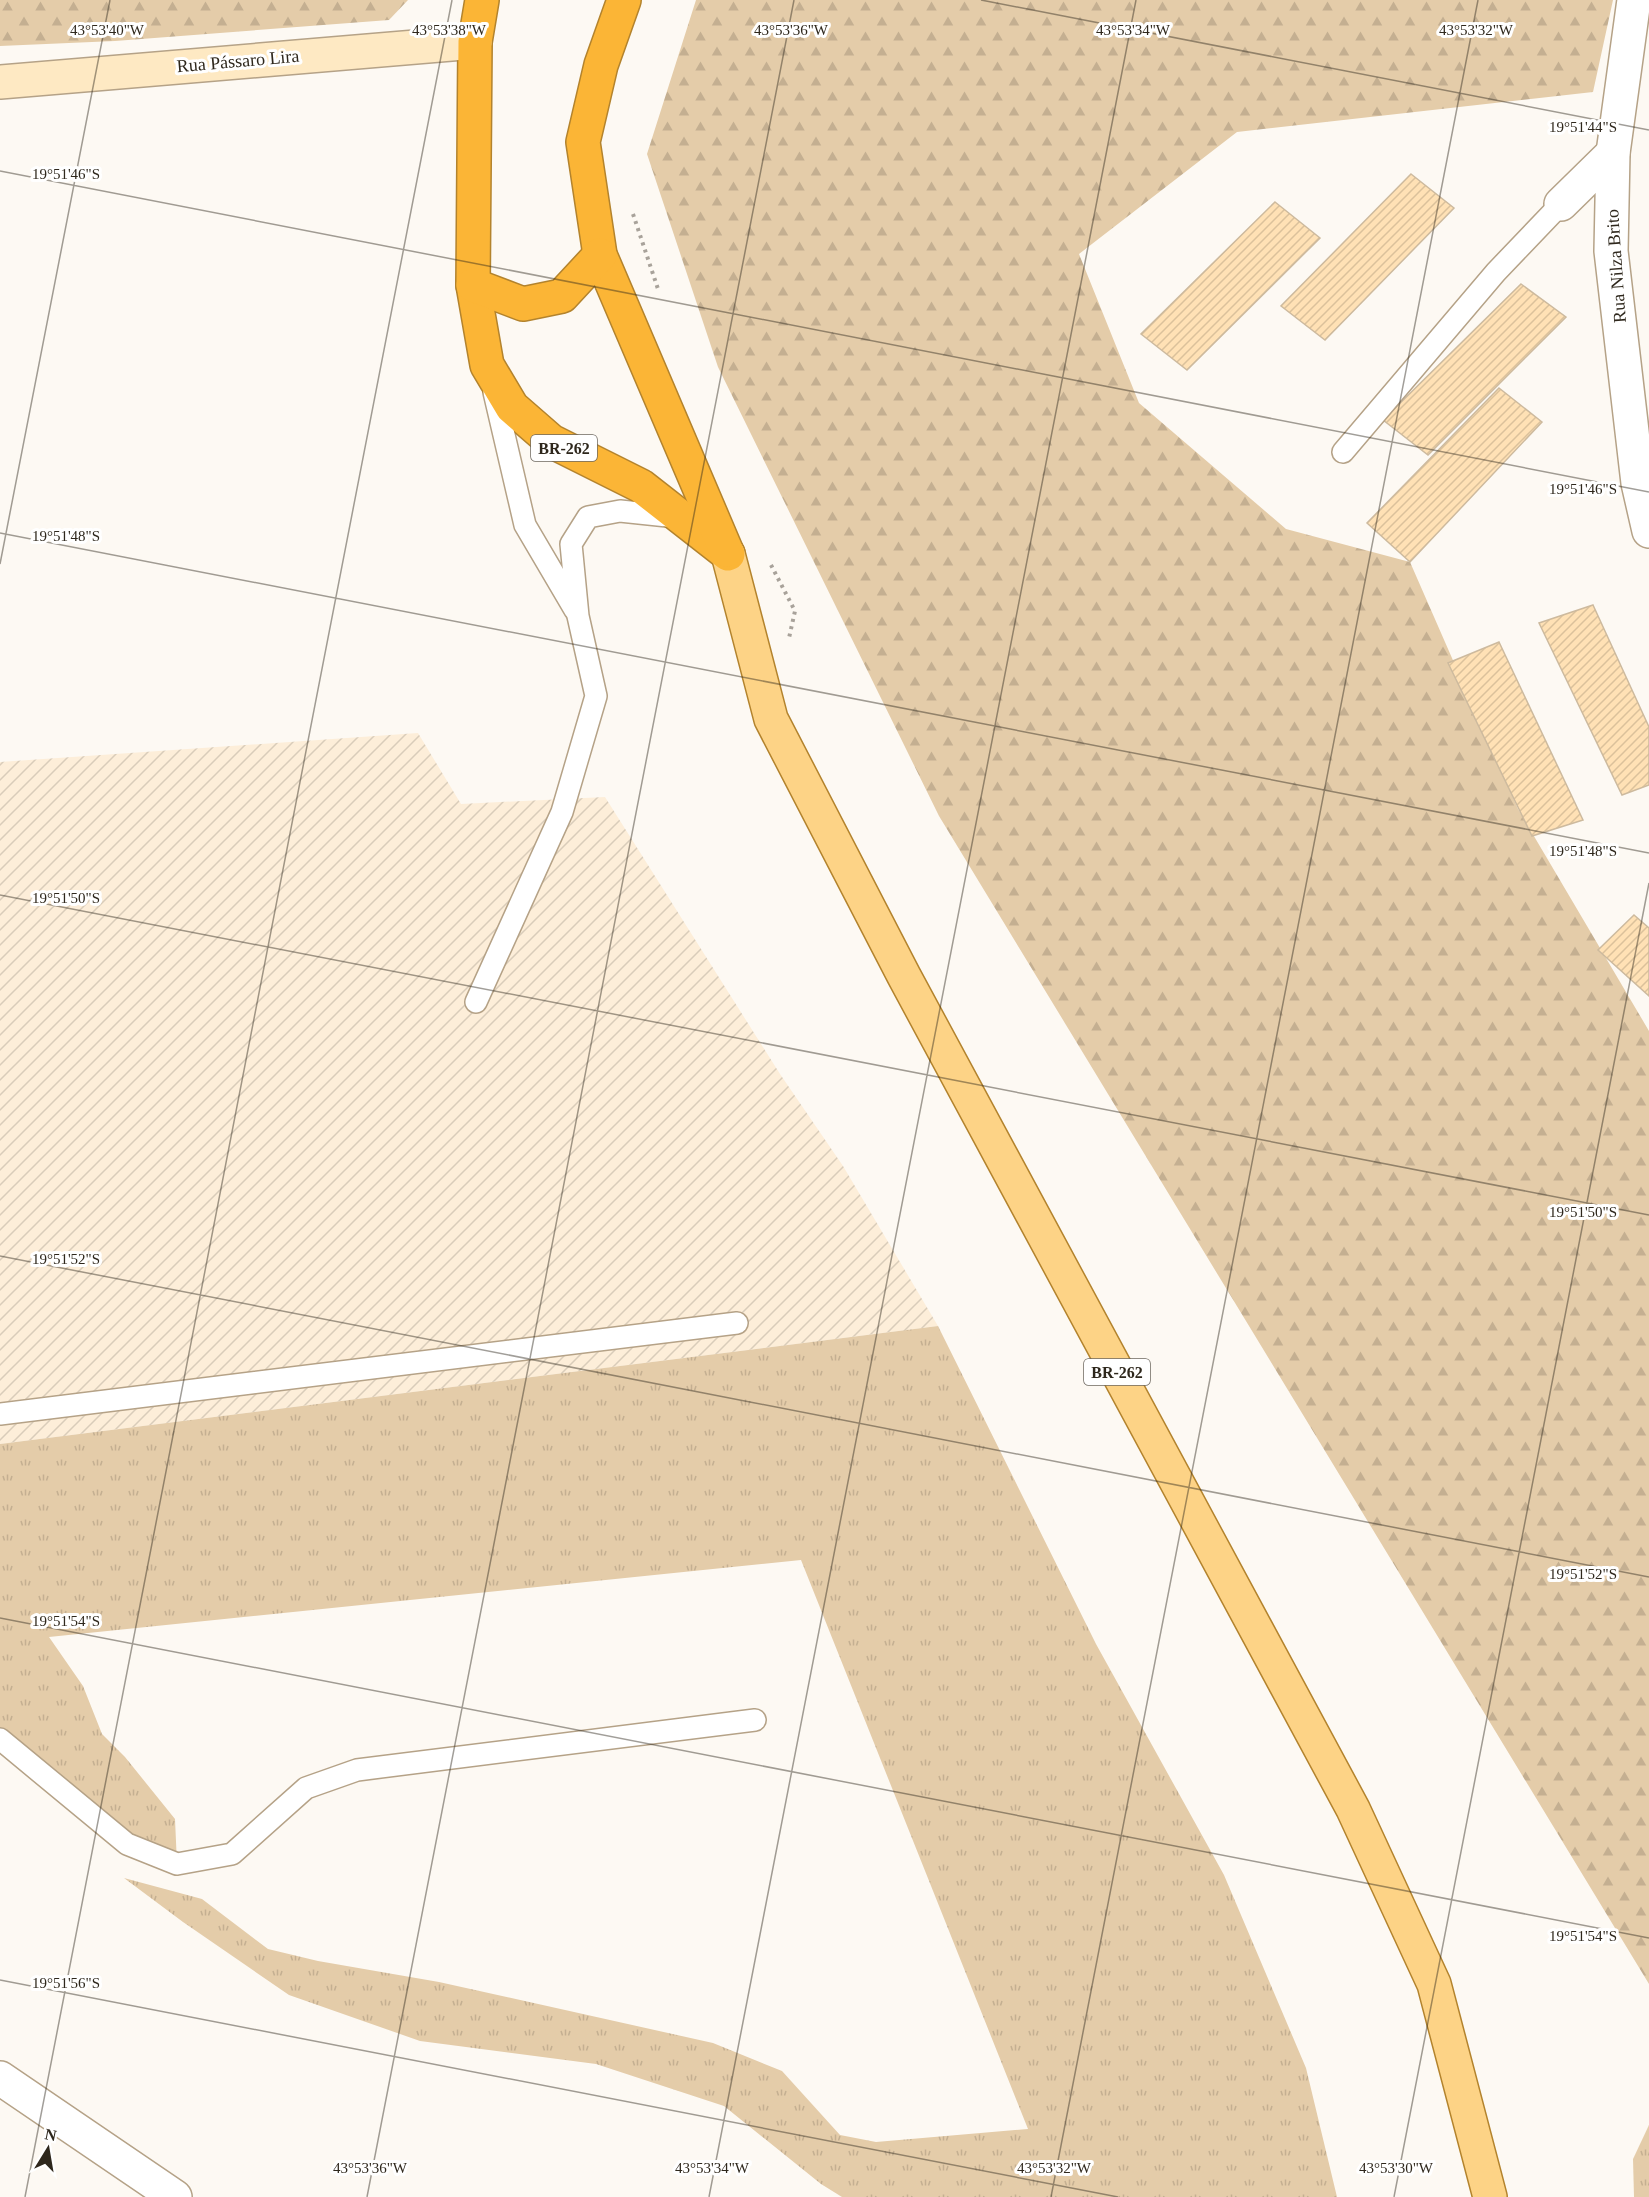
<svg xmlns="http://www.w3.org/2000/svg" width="1649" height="2197" font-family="'Times New Roman',serif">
<defs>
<pattern id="industrial-furrows" width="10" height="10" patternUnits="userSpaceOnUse" patternTransform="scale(1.5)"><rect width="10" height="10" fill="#fdeed9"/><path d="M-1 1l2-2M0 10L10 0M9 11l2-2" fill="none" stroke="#d9ccba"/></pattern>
<pattern id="grass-tufts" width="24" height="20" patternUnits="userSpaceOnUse" patternTransform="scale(1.5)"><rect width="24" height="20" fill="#e4cca9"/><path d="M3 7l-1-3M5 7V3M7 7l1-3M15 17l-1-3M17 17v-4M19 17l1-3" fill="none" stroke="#c4af91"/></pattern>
<pattern id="forest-firs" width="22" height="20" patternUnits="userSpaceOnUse" patternTransform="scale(1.5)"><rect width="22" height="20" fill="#e4cca9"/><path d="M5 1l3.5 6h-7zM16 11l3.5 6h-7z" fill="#c4af91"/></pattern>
<pattern id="building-hatch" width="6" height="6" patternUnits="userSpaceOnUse" patternTransform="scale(1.5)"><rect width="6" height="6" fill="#ffe1b5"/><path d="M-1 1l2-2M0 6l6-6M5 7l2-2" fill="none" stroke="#dbc19b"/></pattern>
</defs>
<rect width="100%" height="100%" fill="#fdf9f3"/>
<polygon fill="url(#industrial-furrows)" points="418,733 461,804 605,797 780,1074 843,1166 938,1326 0,1444 0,762"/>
<g fill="url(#grass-tufts)">
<polygon points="938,1326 1096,1644 1224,1875 1306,2068 1337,2197 842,2197 821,2184 724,2106 596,2064 420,2041 289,1995 183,1922 124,1878 202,1899 268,1949 318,1961 439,1982 713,2043 782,2071 840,2135 876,2142 1028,2129 801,1560 49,1637 83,1686 102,1734 125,1757 175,1819 177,1864 127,1844 0,1739 0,1444"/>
<polygon points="1649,2125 1649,2197 1634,2197 1633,2159"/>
</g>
<g fill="url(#forest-firs)">
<polygon points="0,0 408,0 389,20 115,41 0,46"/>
<polygon points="696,0 1613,0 1593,92 1237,132 1079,254 1139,403 1286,529 1410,562 1518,809 1649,1031 1649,1984 939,816 718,367 647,154"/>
</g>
<g fill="url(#building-hatch)" stroke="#cdba9e" stroke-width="1.5">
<polygon points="1411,174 1454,208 1325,340 1281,306"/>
<polygon points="1275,202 1320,238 1187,370 1141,334"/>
<polygon points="1521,284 1566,317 1428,455 1383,420"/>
<polygon points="1499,388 1542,422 1410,562 1367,523"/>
<polygon points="1593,605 1649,727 1649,785 1622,795 1539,623"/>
<polygon points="1499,642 1583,820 1532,836 1448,663"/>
<polygon points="1634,915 1649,928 1649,996 1598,950"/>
</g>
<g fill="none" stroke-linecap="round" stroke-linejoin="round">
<g stroke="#b5a287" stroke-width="24">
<g id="lane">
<polyline points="494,392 525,525 575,610"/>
<polyline points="1343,452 1496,272 1561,204"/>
<polyline points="476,1002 562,812 596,696 578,616 571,544 588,517 620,511 677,517"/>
<polyline points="0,1414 737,1323"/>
<polyline points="0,1739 127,1844 177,1864 232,1854 306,1788 357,1770 755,1720"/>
</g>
</g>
<g stroke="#b5a287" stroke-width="36">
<g id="street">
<polyline points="1634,0 1613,153 1611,251 1638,483 1649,531"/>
<polyline points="1561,204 1613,153"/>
<polyline points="0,2078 175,2197"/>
</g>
</g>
<g stroke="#b5a287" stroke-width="36">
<polyline id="secondary" points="0,82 475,42"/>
</g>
<g stroke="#b3832d" stroke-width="36">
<polyline id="primary" points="728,554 771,719 904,976 1353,1809 1434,1984 1490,2197"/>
</g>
<g stroke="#b3832d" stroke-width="36">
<g id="highway">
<polyline points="482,0 475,42 473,285 487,365 512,407 551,441 641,486 728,554"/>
<polyline points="624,0 601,65 583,142 600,255 726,550"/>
<polyline points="473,285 523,304 562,296 600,255"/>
</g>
</g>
<g stroke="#a8a29a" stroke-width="4" stroke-dasharray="3 4.5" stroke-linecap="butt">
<polyline points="633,214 659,292"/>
<polyline points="771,565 795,611 789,638"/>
</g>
<use href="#lane" stroke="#fff" stroke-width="21"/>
<use href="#street" stroke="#fff" stroke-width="33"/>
<use href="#secondary" stroke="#fee9c3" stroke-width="33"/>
<use href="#primary" stroke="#fdd386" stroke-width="33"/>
<use href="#highway" stroke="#fbb536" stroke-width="33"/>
</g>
<path fill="none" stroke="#2e271c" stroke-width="1.5" stroke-opacity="0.45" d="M981,0L1649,130M0,171L1649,492M0,533L1649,853M0,564L110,0M0,895L1649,1215M0,1256L1649,1577M0,1618L1649,1938M0,1980L1118,2197M25,2197L452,0M367,2197L794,0M709,2197L1136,0M1051,2197L1478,0M1394,2197L1649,883"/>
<g text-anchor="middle" stroke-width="6" stroke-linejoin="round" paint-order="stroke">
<g fill="#fff" stroke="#6d6860" stroke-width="1.5">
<rect x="531" y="435" width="66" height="26" rx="4.5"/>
<rect x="1084" y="1359" width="66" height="26" rx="4.5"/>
</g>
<g font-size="16" font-weight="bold" fill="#2e271c">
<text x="564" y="454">BR-262</text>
<text x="1117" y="1378">BR-262</text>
</g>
<g font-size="18" fill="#2e271c" stroke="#fff">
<text transform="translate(238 61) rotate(-5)" y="6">Rua Pássaro Lira</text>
<text transform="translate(1616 266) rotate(-94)" y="6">Rua Nilza Brito</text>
</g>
</g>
<g font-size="15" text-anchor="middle" fill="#2e271c" stroke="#fff" stroke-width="6" stroke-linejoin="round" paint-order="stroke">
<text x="107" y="35">43°53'40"W</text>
<text x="449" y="35">43°53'38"W</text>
<text x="791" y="35">43°53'36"W</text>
<text x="1133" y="35">43°53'34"W</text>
<text x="1476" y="35">43°53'32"W</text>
<text x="1583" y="132">19°51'44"S</text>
<text x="66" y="179">19°51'46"S</text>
<text x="1583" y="494">19°51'46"S</text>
<text x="66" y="541">19°51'48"S</text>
<text x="1583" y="856">19°51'48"S</text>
<text x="66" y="903">19°51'50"S</text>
<text x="1583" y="1217">19°51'50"S</text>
<text x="66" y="1264">19°51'52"S</text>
<text x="1583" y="1579">19°51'52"S</text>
<text x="66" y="1626">19°51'54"S</text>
<text x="1583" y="1941">19°51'54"S</text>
<text x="66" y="1988">19°51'56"S</text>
<text x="370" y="2173">43°53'36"W</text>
<text x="712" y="2173">43°53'34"W</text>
<text x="1054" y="2173">43°53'32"W</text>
<text x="1396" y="2173">43°53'30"W</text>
</g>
<g transform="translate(48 2149) rotate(11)" stroke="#ffffff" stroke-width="4.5" paint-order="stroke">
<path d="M0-4.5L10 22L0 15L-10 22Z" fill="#2e271c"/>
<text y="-9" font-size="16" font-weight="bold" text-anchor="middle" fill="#2e271c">N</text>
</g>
</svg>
